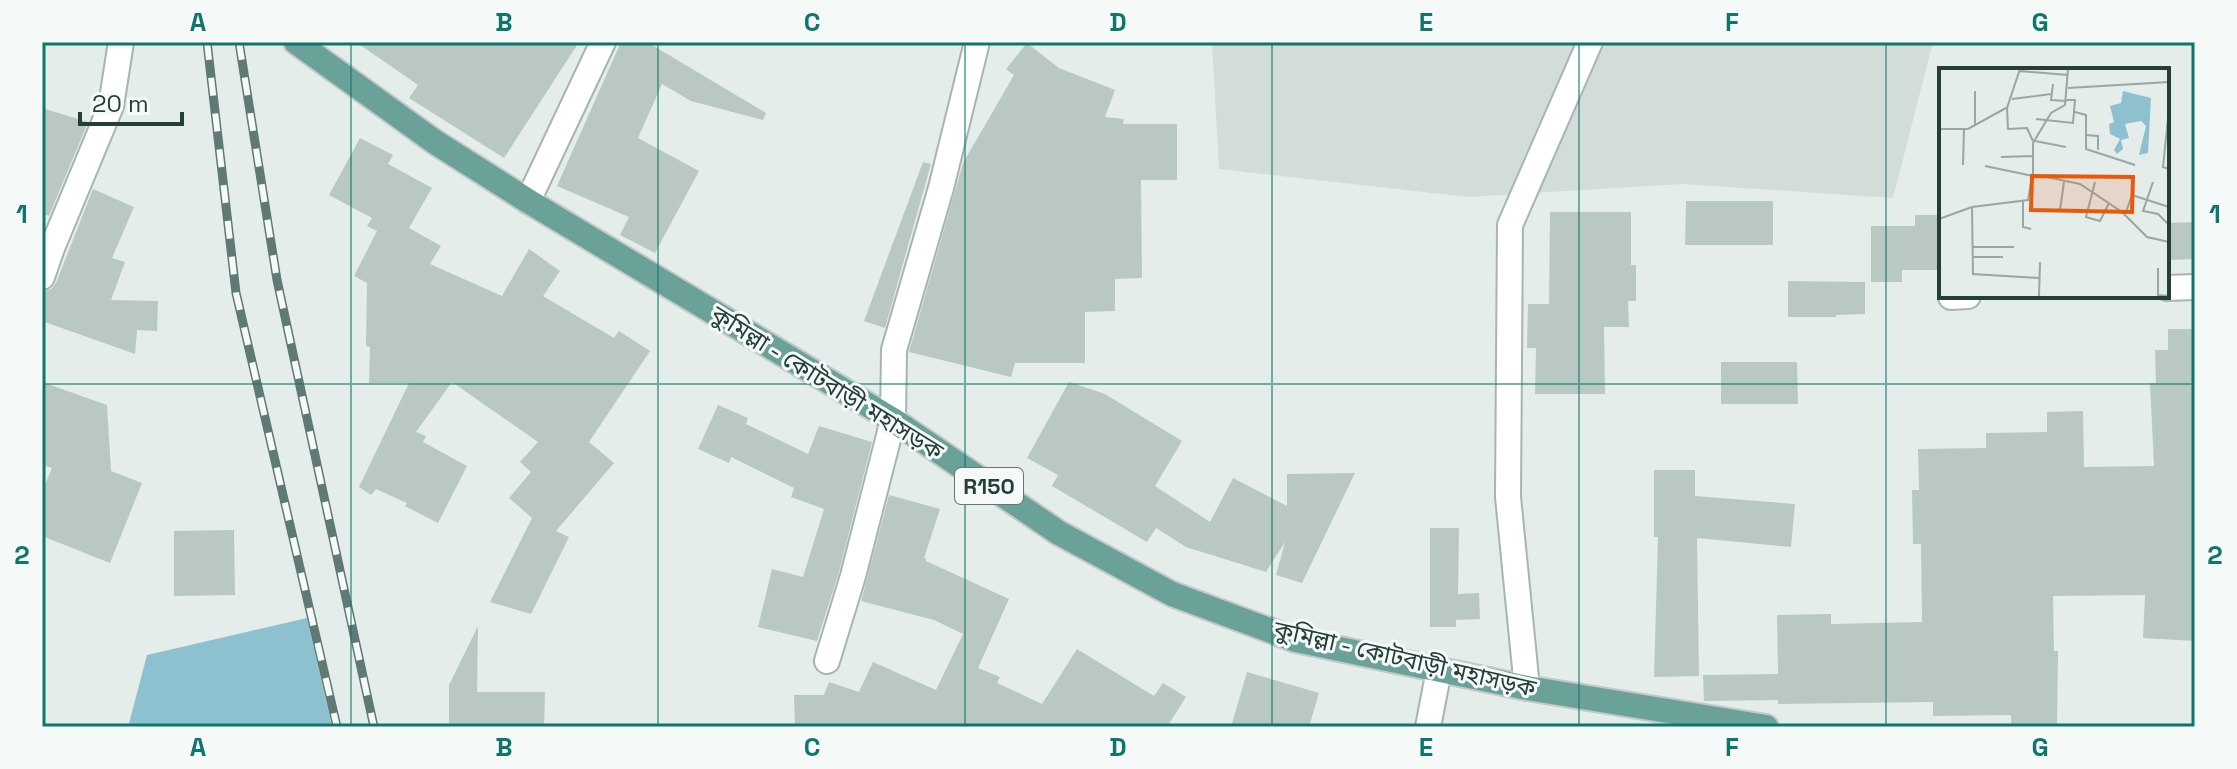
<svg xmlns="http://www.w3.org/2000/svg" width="2237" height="769" font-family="'Space Grotesk','Noto Sans Bengali',sans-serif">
<rect width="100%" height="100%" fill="#e4edea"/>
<polygon fill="#d2ddd9" points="1212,42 1933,42 1893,198 1683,184 1468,197 1219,169"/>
<polygon fill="#8ec1d0" points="307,618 332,727 128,727 147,655"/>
<g fill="#b9c8c3">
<polygon points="356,42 579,42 504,158 409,98 418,85"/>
<polygon points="621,42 647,42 766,113 763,120 691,101 662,84 638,138 699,171 655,253 620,235 629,217 557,186"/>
<polygon points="1027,43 1059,68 1115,90 1105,117 1124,119 1123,124 1177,124 1177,180 1141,180 1142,278 1115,279 1115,311 1085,312 1085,363 1015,363 1011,377 909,352 963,163 1014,75 1006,69"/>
<polygon points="42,108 88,122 49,216 42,213"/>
<polygon points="360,138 393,155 388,164 432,188 409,228 441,246 430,264 502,296 529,249 560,271 543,296 614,338 619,331 650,351 589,442 614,463 556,531 569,537 531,614 490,602 532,518 509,498 531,472 520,462 538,442 452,382 416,432 426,436 423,442 467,466 438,523 405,506 407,503 376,489 371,495 359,487 409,383 369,383 370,347 366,346 367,283 354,276 377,231 367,226 372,218 329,195"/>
<polygon points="923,162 931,164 885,328 864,321"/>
<polygon points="93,189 134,207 112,258 125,262 111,300 158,301 157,331 137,330 135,354 42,321 42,292 51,289 56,283"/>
<polygon points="1686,201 1773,201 1773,245 1685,245"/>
<polygon points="1550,212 1631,212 1631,265 1636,265 1636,301 1628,301 1629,327 1604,327 1605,394 1535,394 1536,348 1527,348 1528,304 1549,304"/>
<polygon points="1915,215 1941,215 1941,270 1902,270 1902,282 1871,282 1871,226 1915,226"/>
<polygon points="2195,222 2195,259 2167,260 2167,223"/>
<polygon points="1788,281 1865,282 1865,314 1836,315 1836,317 1788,317"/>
<polygon points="2168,329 2195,329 2195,641 2143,638 2145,595 2053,596 2054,651 2058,651 2057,726 2011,725 2011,715 1933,716 1933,702 1778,704 1778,700 1704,701 1703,675 1778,674 1777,615 1831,614 1831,624 1922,622 1921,544 1913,544 1912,490 1919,490 1918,449 1986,448 1986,433 2047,432 2047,412 2083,411 2084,467 2154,466 2150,383 2156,383 2155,350 2168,350"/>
<polygon points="1721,362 1797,362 1798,404 1721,404"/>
<polygon points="42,382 107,405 111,471 142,483 110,563 42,536 42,492 52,468 42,465"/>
<polygon points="1069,382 1105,394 1182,441 1155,486 1210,522 1233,478 1287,506 1287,474 1355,473 1302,583 1276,575 1285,542 1266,572 1186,547 1156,528 1147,542 1052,486 1058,475 1027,458"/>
<polygon points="718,405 748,418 746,424 808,454 819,426 872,442 839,572 817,641 758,627 772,569 803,577 824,509 791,497 794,488 731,457 729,463 698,449"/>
<polygon points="1654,470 1695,470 1695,496 1795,504 1791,547 1697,538 1699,676 1654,677 1658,537 1654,537"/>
<polygon points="889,495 940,509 924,558 926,559 926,561 1009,599 978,668 1000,677 997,683 1042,704 1077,649 1154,696 1163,683 1186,697 1167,727 795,727 794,695 824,695 829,682 859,692 873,662 936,690 963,634 934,620 861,601"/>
<polygon points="1430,528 1459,528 1458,594 1479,593 1480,619 1456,620 1456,627 1430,627"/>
<polygon points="234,530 235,595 174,596 174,531"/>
<polygon points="478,626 477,692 545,692 544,727 449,727 449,685"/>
<polygon points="1247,672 1319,693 1309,727 1231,727"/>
</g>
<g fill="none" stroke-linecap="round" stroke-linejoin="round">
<g stroke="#a7b5b2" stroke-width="28">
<g id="minor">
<polyline points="528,201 603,42"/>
<polyline points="42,277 52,248 111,106 121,42"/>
<polyline points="2167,288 2195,287"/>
<polyline points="1951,297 1968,296"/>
<polyline points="827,661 853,576 893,420 894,350 941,188 977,42"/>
<polyline points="1527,688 1508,497 1510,225 1590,42"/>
<polyline points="1428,727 1439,670"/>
</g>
</g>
<g stroke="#c2c9c8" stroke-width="28">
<polyline id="major" points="296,42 435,142 528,201 893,420 1059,533 1172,594 1296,640 1527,688 1766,727"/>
</g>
<use href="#minor" stroke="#fff" stroke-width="24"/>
<use href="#major" stroke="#6aa198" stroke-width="24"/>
<g stroke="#5f7a75" stroke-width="9">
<g id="rail">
<polyline points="207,42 236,293 337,727"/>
<polyline points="239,42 277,280 374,727"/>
</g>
</g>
<use href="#rail" stroke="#f5faf8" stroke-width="6" stroke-dasharray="18" stroke-linecap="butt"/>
</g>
<path fill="none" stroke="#0f766e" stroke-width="2" stroke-opacity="0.55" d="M351,42V727M658,42V727M965,42V727M1272,42V727M1579,42V727M1886,42V727M42,384H2195"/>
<g text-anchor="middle" stroke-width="6" stroke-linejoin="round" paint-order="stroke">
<rect fill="#f5faf8" stroke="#637773" stroke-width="2" x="955" y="468" width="68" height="36" rx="6"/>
<g font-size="22" font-weight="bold" fill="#243f3a">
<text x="989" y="494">R150</text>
</g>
<g font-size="24" fill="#243f3a" stroke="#f5faf8">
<text transform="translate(827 383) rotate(32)" y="8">কুমিল্লা - কোটবাড়ী মহাসড়ক</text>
<text transform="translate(1405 659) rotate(13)" y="8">কুমিল্লা - কোটবাড়ী মহাসড়ক</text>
</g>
</g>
<g transform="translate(1939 68)">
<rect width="230" height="230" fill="#e4edea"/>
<path d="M184,23L212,30L209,85L200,87L207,58L202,53L186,56L190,70L182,72L184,81L178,86L175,82L181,71L171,66L170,56L175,54L171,38L182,35Z" fill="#8ec1d0"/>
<path fill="none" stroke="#97a7a4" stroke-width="2" d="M81,1L68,40L69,61L88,60L94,73M229,1L230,25M80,3L129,7M114,16L112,32L128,33M129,20L230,14M73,31L112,26M230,41L224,99L230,101M136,44L147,47V81L196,97M97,51L134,55L136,32H128M36,58V23M0,61H29L67,40M146,67L159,68V82M96,73L127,79M62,89L94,88M24,97L25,62M46,98L94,108V75L112,45L126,37L129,1M156,114L147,149L161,153L170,135M214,114L204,143L219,146L230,157M84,133V159L92,161M33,139L34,206L100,210M121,142L125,114M186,147L193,127L230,139M0,151L33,139L89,132L93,109L103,108L141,116L183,144L208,169L230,174M34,179H75M34,189H64M219,200V227L230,228M100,229L101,194"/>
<path fill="#e8590c" fill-opacity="0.15" stroke="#e8590c" stroke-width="4" d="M93,108L194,109L193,144L92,142Z"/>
<rect width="230" height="230" fill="none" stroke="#243f3a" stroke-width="4"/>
</g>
<rect width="2237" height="769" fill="none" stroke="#f5faf8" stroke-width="88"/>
<path d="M80 112v12h102v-12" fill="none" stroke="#243f3a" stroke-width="4"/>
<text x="92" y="112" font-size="24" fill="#243f3a" stroke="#f5faf8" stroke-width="6" paint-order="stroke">20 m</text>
<rect x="44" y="44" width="2149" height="681" fill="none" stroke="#0f766e" stroke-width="3"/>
<g font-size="26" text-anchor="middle" font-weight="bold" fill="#0f766e">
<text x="198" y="31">A</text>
<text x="504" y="31">B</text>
<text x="812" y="31">C</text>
<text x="1118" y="31">D</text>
<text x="1426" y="31">E</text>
<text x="1732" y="31">F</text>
<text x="2040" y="31">G</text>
<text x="22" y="223">1</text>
<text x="2215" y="223">1</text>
<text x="22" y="564">2</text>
<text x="2215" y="564">2</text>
<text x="198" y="756">A</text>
<text x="504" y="756">B</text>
<text x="812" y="756">C</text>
<text x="1118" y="756">D</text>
<text x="1426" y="756">E</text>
<text x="1732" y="756">F</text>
<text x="2040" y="756">G</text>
</g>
</svg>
